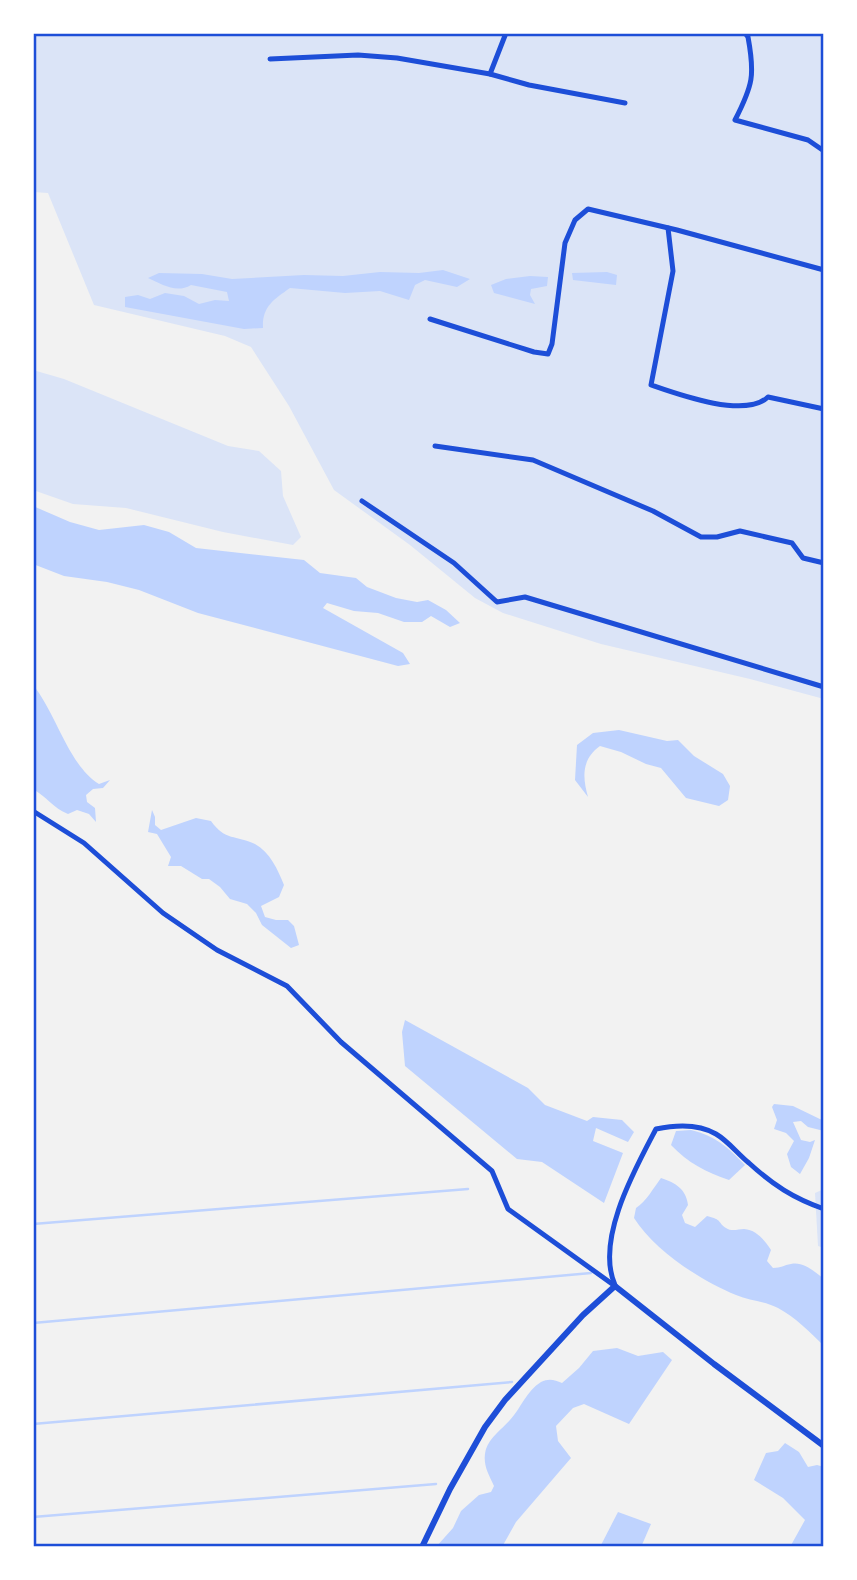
<svg xmlns="http://www.w3.org/2000/svg" width="857" height="1580" font-family="Mulish,sans-serif">
<rect width="100%" height="100%" fill="#f2f2f2"/>
<g fill="#dbe4f7">
<polygon points="33,33 824,33 824,699 750,679 601,644 503,613 475,598 410,545 334,490 289,406 251,347 225,336 94,305 48,193 33,192"/>
<polygon points="33,370 64,379 228,446 259,451 281,471 283,496 301,537 293,545 223,532 126,508 73,504 33,490"/>
<polygon points="824,1189 824,1248 818,1246 815,1193"/>
</g>
<g fill="#bfd3fe">
<path d="M443,270L470,279L457,287L425,280L415,285L409,300L380,291L345,293L290,288C273,300 262,307 263,328L244,329L125,307V297L138,295L150,299L165,293L184,296L199,304L215,300L229,301L227,292L191,285C176,294 162,284 148,278L159,273L202,274L232,279L304,275L343,276L380,272L419,273Z"/>
<polygon points="607,272 617,275 616,285 573,280 572,273"/>
<polygon points="530,276 548,277 547,286 531,289 530,295 535,304 494,293 491,285 506,279"/>
<polygon points="33,506 70,522 99,530 144,525 169,532 196,548 304,560 320,573 356,578 367,587 396,598 417,602 428,600 446,610 460,623 450,627 431,616 422,622 404,622 378,613 354,611 327,603 323,608 403,653 410,664 398,666 198,613 139,590 107,582 64,576 33,564"/>
<path d="M33,685C56,713 69,766 99,784L110,780L103,788L93,789L86,795L87,802L95,808L96,822L89,814L77,810L68,814C53,808 47,797 33,789Z"/>
<path d="M619,730L667,741L678,740L694,756L723,774L730,786L728,800L719,806L686,798L661,768L646,764L621,752L600,746C582,759 582,776 588,797L575,780L577,745L593,733Z"/>
<path d="M152,810L155,817V825L161,830L196,818L211,821C225,841 236,835 255,844C270,852 278,870 284,885L279,897L261,906L265,917L276,920H288L294,926L299,945L291,948L262,925L256,913L247,904L230,899L220,887L209,879H202L181,866H168L171,857L157,834L148,832Z"/>
<polygon points="405,1020 528,1088 545,1105 587,1121 593,1117 622,1120 634,1132 628,1142 596,1128 593,1141 623,1153 604,1203 542,1162 517,1159 405,1066 402,1032"/>
<polygon points="774,1104 793,1106 824,1121 824,1131 808,1127 801,1121 793,1122 801,1140 810,1142 815,1140 809,1158 800,1174 791,1167 787,1154 794,1141 786,1133 774,1129 777,1120 772,1107"/>
<path d="M691,1130C716,1136 727,1147 745,1165L729,1180C706,1172 688,1163 671,1145L676,1131Z"/>
<path d="M661,1178C676,1183 686,1189 688,1205L682,1215L685,1223L695,1227L707,1216C723,1220 717,1222 726,1228C732,1232 738,1229 744,1229C757,1230 764,1240 771,1250L767,1261L773,1268C781,1268 784,1265 791,1264C803,1261 815,1272 824,1279V1346C810,1332 795,1317 778,1308C765,1301 750,1301 736,1295C701,1281 654,1250 634,1218L636,1208C646,1202 654,1187 661,1178Z"/>
<path d="M617,1348L638,1356L663,1352L672,1360L629,1424L584,1404L573,1408L556,1426L558,1441L571,1458L516,1522L502,1547H436L453,1528L461,1511L479,1495L491,1492L494,1486C488,1473 482,1464 486,1449C490,1437 502,1429 510,1420C521,1408 527,1390 541,1382C549,1378 555,1380 562,1383L579,1368L593,1351Z"/>
<polygon points="785,1443 799,1452 808,1467 817,1465 824,1467 824,1547 790,1547 805,1520 783,1498 754,1480 766,1453 778,1451"/>
<polygon points="618,1512 651,1524 641,1547 600,1547"/>
</g>
<g fill="none" stroke-linecap="round" stroke-linejoin="round">
<g stroke="#bfd3fe" stroke-width="2.5">
<polyline points="33,1224 468,1189"/>
<polyline points="33,1323 591,1273"/>
<polyline points="33,1424 512,1382"/>
<polyline points="33,1517 436,1484"/>
</g>
<g stroke="#1d4ed8" stroke-width="5">
<path d="M745,33L748,37C755,75 753,85 735,120L808,140L824,151"/>
<polyline points="270,59 358,55 397,58 490,74 529,85 625,103"/>
<polyline points="490,74 506,33"/>
<path d="M668,228L673,271L651,385C677,394 745,419 768,397L824,409"/>
<polyline points="430,319 534,352 548,354 552,344 565,243 575,220 588,209 677,230 824,270"/>
<polyline points="435,446 533,460 653,511 701,537 717,537 740,531 792,543 803,558 824,563"/>
<polyline points="362,501 454,563 497,602 525,597 824,687"/>
<polyline points="33,811 84,843 163,913 217,950 287,986 341,1042 492,1171 508,1209 615,1286"/>
<path d="M615,1285C595,1240 635,1169 656,1129C675,1125 699,1124 716,1134C728,1141 738,1154 749,1163C773,1185 793,1198 824,1209"/>
</g>
<polyline stroke="#1d4ed8" stroke-width="6" points="422,1547 450,1489 485,1427 505,1400 583,1315 615,1286 714,1364 824,1446"/>
</g>
<rect width="857" height="1580" fill="none" stroke="#ffffff" stroke-width="70"/>
<rect x="35" y="35" width="787" height="1510" fill="none" stroke="#1d4ed8" stroke-width="2.5"/>
</svg>
